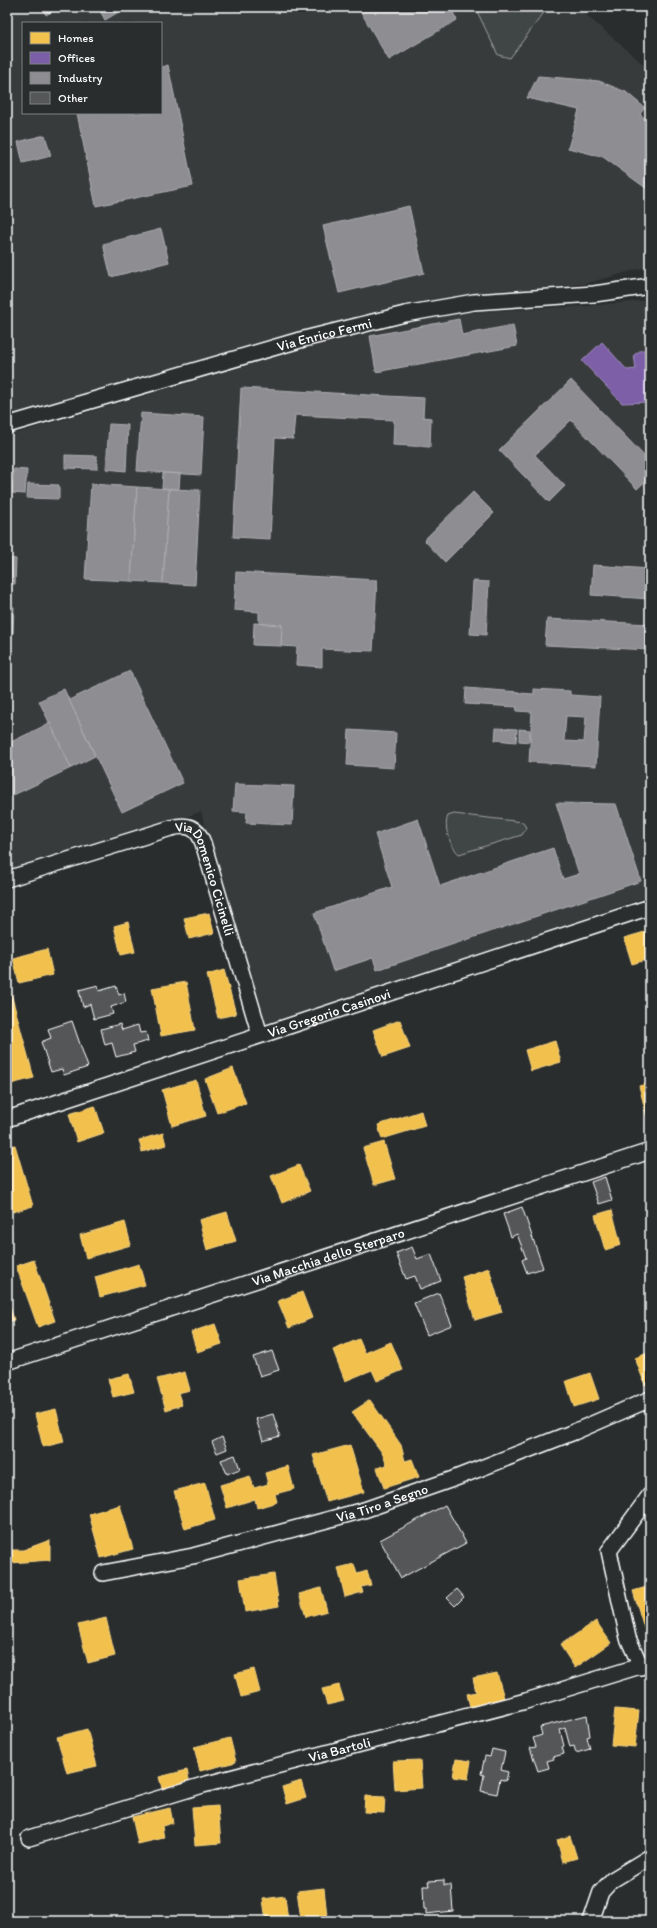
<svg xmlns="http://www.w3.org/2000/svg" width="657" height="1928" font-family="Itim,sans-serif">
<rect width="100%" height="100%" fill="#2a2d2e"/>
<filter id="ink" filterUnits="userSpaceOnUse"><feTurbulence type="fractalNoise" baseFrequency=".025" numOctaves="2"/><feDisplacementMap in="SourceGraphic" scale="8" xChannelSelector="R" yChannelSelector="G"/><feConvolveMatrix kernelMatrix="1 2 1 2 8 2 1 2 1" color-interpolation-filters="sRGB"/></filter>
<g filter="url(#ink)">
<g fill="#373a3b" fill-rule="evenodd">
<path d="M7,7H475L498,55L510,58L548,7H577L650,70V266L584,284L455,296L237,349L7,418ZM23,23H161V113H23Z"/>
<polygon points="650,300 650,896 266,1029 201,812 7,873 7,436 292,352 449,313 587,306"/>
</g>
<g fill="#414445" stroke="#a0a2a2">
<polygon points="475,7 548,7 510,58 498,55"/>
<path d="M454,814L523,822L526,828L522,835L459,854C450,846 443,827 448,816Z"/>
</g>
<g fill="#f2c14e" stroke="#f6d483">
<polygon points="209,913 214,933 189,939 184,918"/>
<polygon points="128,922 135,952 121,955 114,926"/>
<polygon points="648,931 650,939 650,959 632,964 624,938"/>
<polygon points="47,949 53,975 19,983 13,958"/>
<polygon points="224,970 236,1014 218,1018 207,975"/>
<polygon points="186,982 195,1030 161,1036 152,988"/>
<polygon points="7,990 10,990 34,1078 7,1085"/>
<polygon points="400,1020 410,1048 383,1057 373,1030"/>
<polygon points="555,1041 561,1062 531,1071 525,1050"/>
<polygon points="233,1068 246,1103 217,1113 205,1079"/>
<polygon points="196,1080 206,1116 172,1126 162,1090"/>
<polygon points="650,1083 650,1116 647,1117 639,1086"/>
<polygon points="95,1106 104,1133 77,1142 69,1114"/>
<polygon points="421,1111 425,1126 382,1139 378,1125"/>
<polygon points="163,1133 166,1145 142,1152 139,1140"/>
<polygon points="384,1142 395,1179 374,1185 363,1148"/>
<polygon points="15,1145 33,1206 13,1212 7,1193 7,1147"/>
<polygon points="299,1165 310,1191 282,1203 271,1176"/>
<polygon points="612,1210 621,1245 605,1250 595,1215"/>
<polygon points="227,1212 236,1241 207,1250 199,1220"/>
<polygon points="125,1222 131,1245 86,1258 80,1235"/>
<polygon points="34,1260 55,1321 38,1327 16,1266"/>
<polygon points="139,1264 145,1285 100,1297 95,1277"/>
<polygon points="489,1268 502,1312 475,1320 462,1277"/>
<polygon points="302,1292 312,1318 289,1328 278,1301"/>
<polygon points="7,1298 14,1320 7,1322"/>
<polygon points="215,1324 222,1344 197,1352 191,1332"/>
<polygon points="359,1339 365,1353 391,1342 403,1370 377,1381 372,1370 345,1381 333,1350"/>
<polygon points="650,1352 650,1383 645,1385 635,1358"/>
<polygon points="185,1372 190,1390 178,1393 182,1405 166,1410 157,1379"/>
<polygon points="590,1373 599,1399 574,1407 566,1381"/>
<polygon points="129,1374 134,1392 113,1397 108,1379"/>
<polygon points="370,1400 401,1445 405,1461 412,1459 419,1477 384,1488 377,1468 387,1465 383,1454 352,1412"/>
<polygon points="56,1409 64,1442 43,1447 35,1414"/>
<polygon points="350,1445 364,1492 327,1502 313,1455"/>
<polygon points="288,1466 294,1489 275,1494 277,1502 257,1508 255,1499 227,1508 220,1485 250,1476 254,1488 268,1484 265,1473"/>
<polygon points="205,1483 215,1520 185,1529 174,1491"/>
<polygon points="120,1505 133,1549 101,1558 89,1514"/>
<polygon points="50,1540 50,1560 11,1563 12,1550 23,1550"/>
<polygon points="354,1564 357,1574 367,1571 371,1585 361,1587 363,1592 345,1597 338,1568"/>
<polygon points="274,1574 279,1606 245,1612 240,1579"/>
<polygon points="650,1586 650,1637 647,1638 633,1591"/>
<polygon points="321,1588 327,1611 306,1617 299,1594"/>
<polygon points="106,1618 115,1656 88,1663 78,1625"/>
<polygon points="596,1621 611,1643 575,1668 560,1645"/>
<polygon points="254,1669 260,1692 241,1697 235,1674"/>
<polygon points="497,1673 504,1698 470,1707 467,1694 476,1692 473,1678"/>
<polygon points="339,1685 344,1701 327,1705 322,1689"/>
<polygon points="615,1709 639,1711 635,1747 611,1745"/>
<polygon points="87,1729 97,1766 67,1773 57,1737"/>
<polygon points="230,1738 236,1762 200,1771 194,1747"/>
<polygon points="456,1759 471,1761 468,1779 453,1777"/>
<polygon points="420,1760 422,1788 395,1790 393,1761"/>
<polygon points="187,1770 190,1784 163,1792 159,1777"/>
<polygon points="301,1781 306,1798 287,1804 282,1787"/>
<polygon points="365,1796 385,1797 384,1813 364,1812"/>
<polygon points="218,1806 221,1843 195,1845 192,1808"/>
<polygon points="170,1808 173,1823 162,1826 164,1838 138,1844 132,1817"/>
<polygon points="570,1836 577,1858 563,1862 557,1840"/>
<polygon points="324,1888 327,1916 301,1919 297,1891"/>
<polygon points="285,1896 288,1921 266,1921 263,1899"/>
</g>
<polygon fill="#7b5ea7" stroke="#a38ec1" points="602,342 627,370 636,369 634,355 641,350 650,350 650,402 622,403 582,361"/>
<g fill="#8d8d92" stroke="#afafb3" fill-rule="evenodd">
<polygon points="42,7 60,7 46,15"/>
<polygon points="98,7 127,7 105,20"/>
<polygon points="358,7 450,7 457,20 389,60"/>
<polygon points="168,65 193,186 96,206 77,113 161,113 161,67"/>
<polygon points="538,76 599,81 626,92 645,108 640,114 650,123 650,191 603,157 568,148 579,110 527,98"/>
<polygon points="45,135 51,156 23,163 18,142"/>
<polygon points="409,206 424,273 339,293 323,226"/>
<polygon points="161,229 169,262 111,277 103,244"/>
<polygon points="8,287 12,306 7,307 7,288"/>
<polygon points="459,319 462,335 513,325 517,346 376,372 370,336"/>
<polygon points="571,380 650,462 650,477 637,489 571,420 535,455 565,486 549,502 499,450"/>
<polygon points="241,388 424,398 423,417 431,418 430,447 393,445 394,420 295,415 293,439 275,438 270,539 233,537"/>
<polygon points="141,413 204,417 201,475 137,471"/>
<polygon points="109,424 128,425 126,471 106,469"/>
<polygon points="65,455 97,456 97,469 65,468"/>
<polygon points="14,469 27,470 25,494 12,493"/>
<polygon points="163,473 180,474 179,489 162,488"/>
<polygon points="28,484 59,485 59,499 27,498"/>
<polygon points="91,484 137,487 131,581 85,579"/>
<polygon points="137,487 169,489 163,583 131,581"/>
<polygon points="169,489 200,490 195,585 163,583"/>
<polygon points="473,492 494,513 445,562 424,540"/>
<polygon points="7,558 16,559 15,584 7,584"/>
<polygon points="593,565 650,569 650,599 591,595"/>
<polygon points="236,572 377,580 373,651 322,649 322,667 296,665 297,647 281,646 282,625 259,624 259,612 234,610"/>
<polygon points="473,581 489,582 486,635 470,634"/>
<polygon points="7,606 14,607 13,633 7,633"/>
<polygon points="547,619 650,624 650,650 545,645"/>
<polygon points="254,623 282,625 281,646 253,645"/>
<polygon points="130,671 183,783 122,812 69,700"/>
<path d="M466,688L519,692V693L534,694V689L570,691V695L600,697L596,766L529,762L532,712L516,711L517,707L465,704ZM566,716L586,717L584,742L564,741Z"/>
<polygon points="64,689 95,756 71,768 39,701"/>
<polygon points="50,723 71,768 7,798 7,744"/>
<polygon points="496,728 517,729 516,742 495,740"/>
<polygon points="519,729 530,730 529,742 519,741"/>
<polygon points="349,730 396,733 394,768 347,765"/>
<polygon points="235,784 294,786 292,825 246,823 247,812 233,811"/>
<polygon points="556,803 616,804 641,881 377,970 373,958 333,971 314,913 392,887 375,834 418,819 440,886 553,848 563,879 579,874"/>
</g>
<g fill="#555758" stroke="#fff">
<polygon points="98,985 99,991 116,986 119,995 124,993 126,1002 111,1007 113,1014 94,1019 90,1004 83,1007 79,990"/>
<polygon points="72,1021 88,1067 64,1075 62,1069 51,1072 41,1042 51,1038 48,1029"/>
<polygon points="120,1024 122,1030 138,1025 140,1033 146,1032 148,1041 133,1045 135,1052 116,1057 112,1043 105,1045 101,1029"/>
<polygon points="605,1177 612,1200 599,1204 591,1182"/>
<polygon points="522,1207 543,1268 527,1273 522,1260 526,1258 517,1234 511,1237 503,1214"/>
<polygon points="412,1247 417,1259 431,1254 441,1281 420,1289 415,1276 406,1279 396,1253"/>
<polygon points="439,1293 452,1325 427,1335 414,1303"/>
<polygon points="272,1351 279,1370 260,1376 253,1357"/>
<polygon points="273,1414 280,1436 263,1441 256,1419"/>
<polygon points="222,1437 227,1449 217,1453 212,1442"/>
<polygon points="235,1455 240,1469 227,1474 221,1460"/>
<polygon points="445,1505 466,1543 401,1578 380,1540"/>
<polygon points="457,1589 464,1597 455,1606 447,1598"/>
<polygon points="587,1715 590,1736 587,1737 590,1749 576,1753 574,1746 570,1747 565,1728 560,1730 564,1746 562,1747 564,1754 553,1757 554,1759 547,1761 549,1768 538,1771 530,1748 536,1747 533,1738 542,1735 540,1727"/>
<polygon points="492,1749 505,1752 501,1770 508,1772 506,1781 500,1779 497,1794 481,1791 484,1775 481,1774 485,1756 490,1757"/>
<polygon points="444,1880 444,1885 451,1885 453,1911 426,1914 426,1909 424,1909 423,1886 429,1886 428,1881"/>
</g>
<g fill="none" stroke-linecap="round" stroke-linejoin="round">
<g stroke="#fff" stroke-width="18">
<g id="minor">
<path id="s1" d="M7,425L300,340L405,314L474,302L594,294L650,286"/>
<path id="s2" d="M7,879L171,828C187,824 197,826 203,843L260,1035"/>
<path id="s3" d="M7,1119L650,907"/>
<path id="s4" d="M7,1362L650,1151"/>
<path id="s5" d="M103,1573L193,1556L364,1510L453,1479L574,1432L650,1399"/>
<polyline points="641,1667 628,1638 609,1551 650,1495"/>
<path id="s6" d="M29,1838L203,1785L526,1701L650,1663"/>
<polyline points="591,1921 601,1892 612,1880 650,1857"/>
</g>
</g>
<use href="#minor" stroke="#2a2d2e" stroke-width="15"/>
</g>
</g>
<g text-anchor="middle" stroke-width="4" stroke-linejoin="round" paint-order="stroke">
<g font-size="14" fill="#fff" stroke="#2a2d2e">
<text dy="5" stroke="none"><textPath href="#s1" startOffset="330">Via Enrico Fermi</textPath></text>
<text dy="5" stroke="none"><textPath href="#s2" startOffset="242">Via Domenico Cicinelli</textPath></text>
<text dy="5" stroke="none"><textPath href="#s3" startOffset="339">Via Gregorio Casinovi</textPath></text>
<text dy="5" stroke="none"><textPath href="#s4" startOffset="338">Via Macchia dello Sterparo</textPath></text>
<text dy="5" stroke="none"><textPath href="#s5" startOffset="288">Via Tiro a Segno</textPath></text>
<text dy="5" stroke="none"><textPath href="#s6" startOffset="323">Via Bartoli</textPath></text>
</g>
</g>
<rect width="657" height="1928" fill="none" stroke="#2a2d2e" stroke-width="24"/>
<rect x="12" y="12" width="633" height="1904" fill="none" stroke="#fff" stroke-width="1.5" filter="url(#ink)"/>
<rect x="22" y="22" width="140" height="92" fill="#2a2d2e" stroke="#7f8182"/>
<rect x="30" y="32" width="20" height="12" fill="#f2c14e" stroke="#7f8182"/>
<text x="58" y="42" font-size="12" fill="#ffffff">Homes</text>
<rect x="30" y="52" width="20" height="12" fill="#7b5ea7" stroke="#7f8182"/>
<text x="58" y="62" font-size="12" fill="#ffffff">Offices</text>
<rect x="30" y="72" width="20" height="12" fill="#8d8d92" stroke="#7f8182"/>
<text x="58" y="82" font-size="12" fill="#ffffff">Industry</text>
<rect x="30" y="92" width="20" height="12" fill="#555758" stroke="#7f8182"/>
<text x="58" y="102" font-size="12" fill="#ffffff">Other</text>
</svg>
